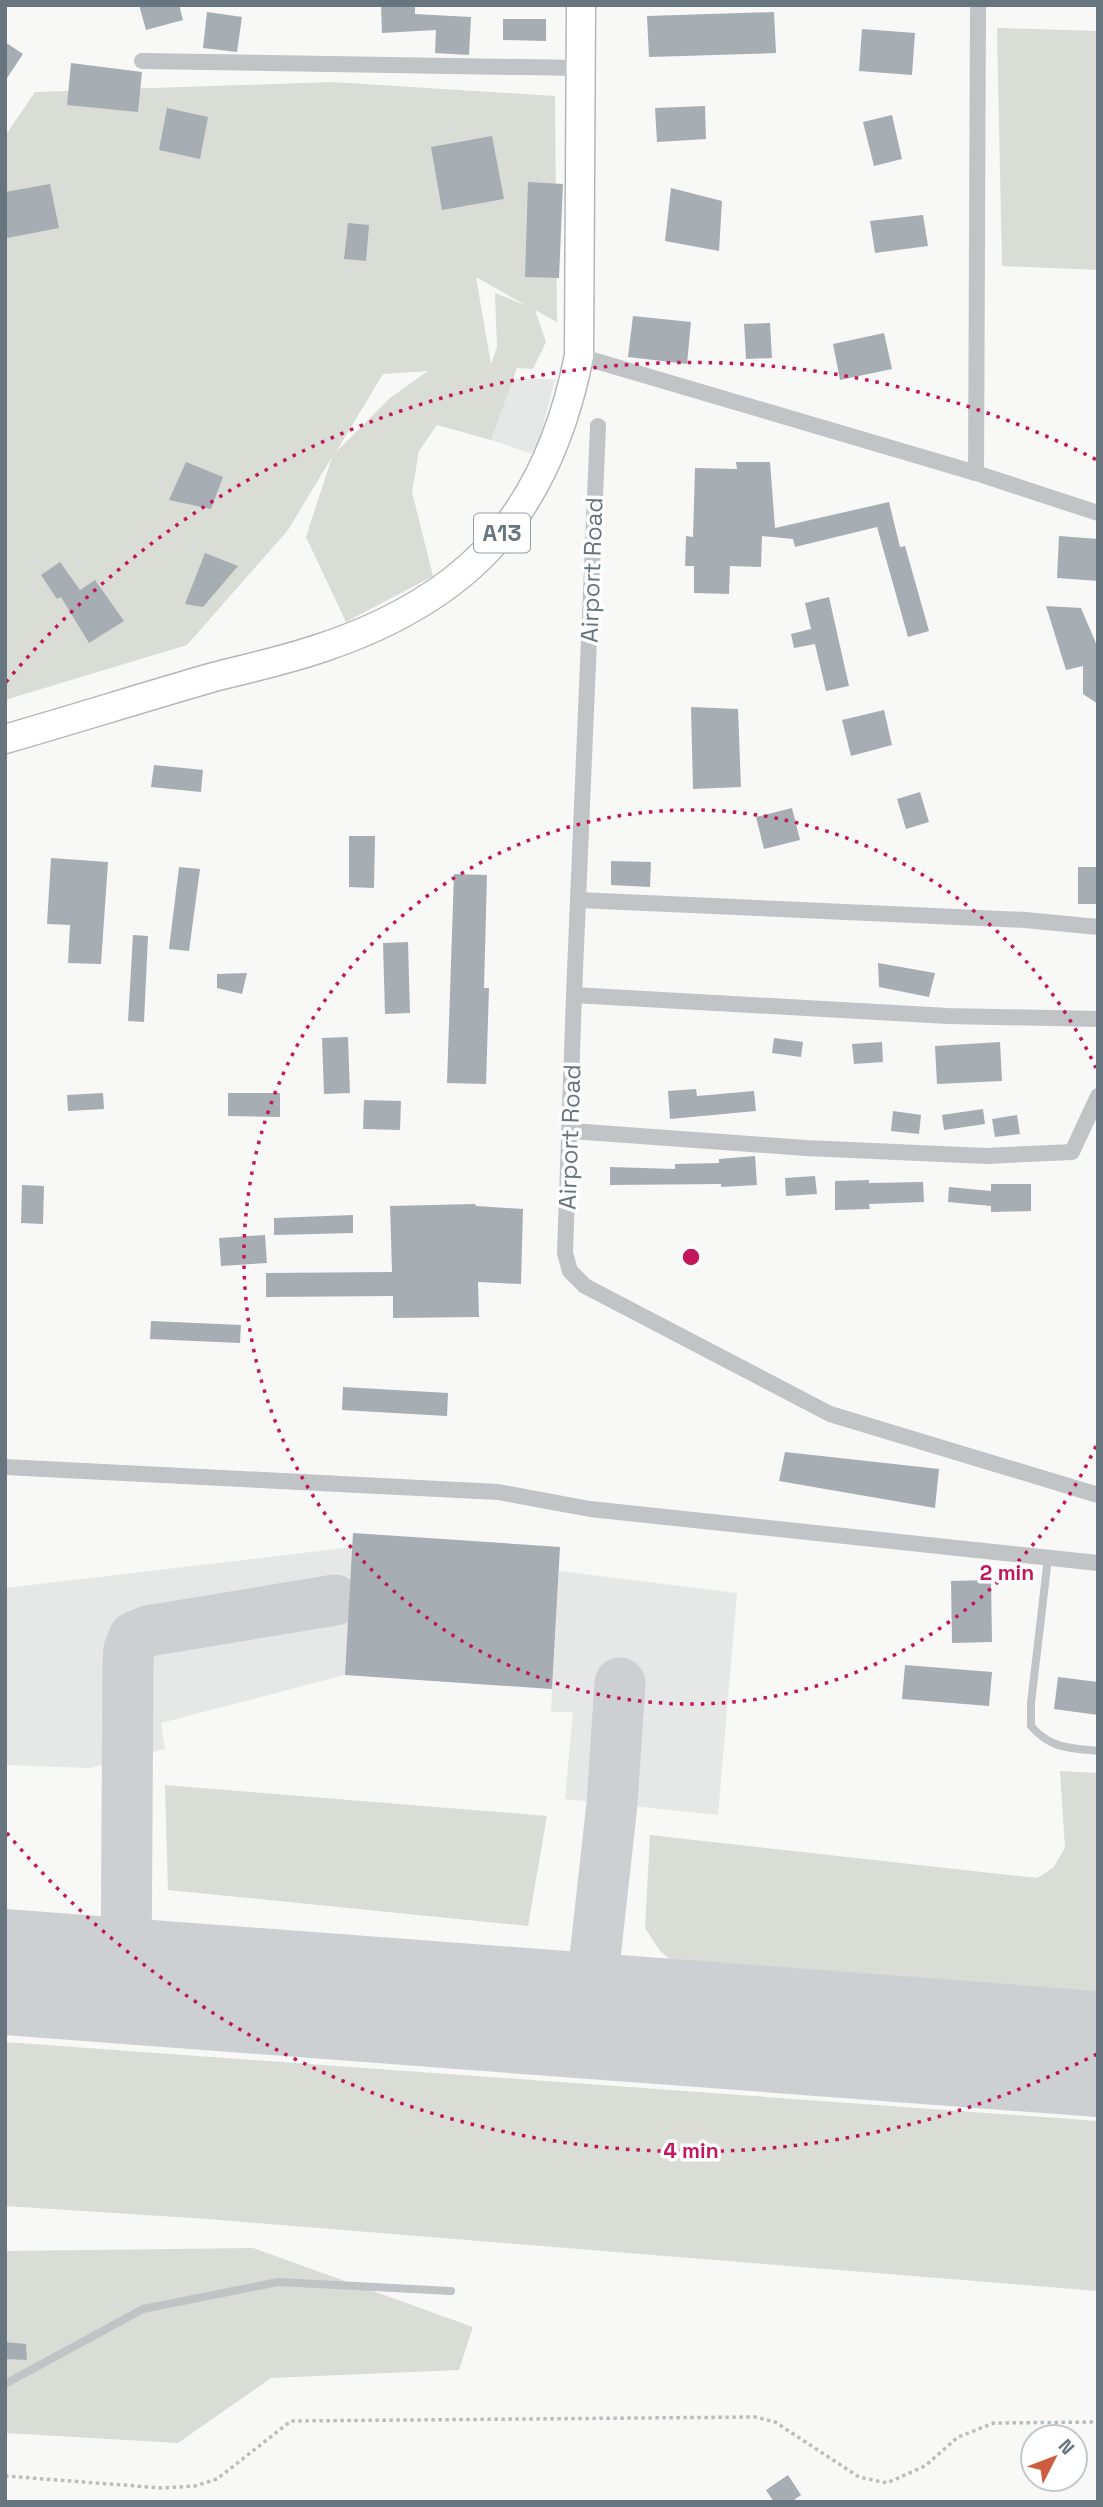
<svg xmlns="http://www.w3.org/2000/svg" width="1103" height="2507" font-family="'Space Grotesk',sans-serif">
<rect width="100%" height="100%" fill="#f8f8f7"/>
<g fill="#e6e7e7">
<polygon points="512,379 555,379 536,455 491,440"/>
<polygon points="353,1547 345,1675 161,1723 165,1749 90,1768 5,1765 5,1588"/>
<polygon points="559,1571 737,1593 718,1815 565,1799 573,1712 551,1712"/>
</g>
<g fill="#d9ddd6" fill-rule="evenodd">
<polygon points="997,28 1098,31 1098,270 1002,266"/>
<path d="M332,82L555,96L557,322L535,310L546,342L533,369L517,368L491,440L437,425L419,451L412,492L433,576L346,622L306,537L332,457L288,530L187,645L5,700V136L35,92ZM476,277L527,306L495,293L497,347L491,364ZM428,371L390,398L336,452L383,374Z"/>
<polygon points="1060,1771 1098,1773 1098,1991 672,1961 660,1951 645,1928 650,1835 1037,1878 1053,1868 1065,1848"/>
<polygon points="165,1785 547,1816 528,1926 168,1890"/>
<polygon points="5,2042 1098,2121 1098,2291 208,2219 5,2206"/>
<polygon points="253,2248 473,2327 459,2370 271,2378 178,2443 5,2433 5,2251"/>
</g>
<g fill="none" stroke-linecap="round" stroke-linejoin="round">
<g stroke="#cdd0d2" stroke-width="51">
<polyline points="126,1981 128,1661 129,1649 134,1637 148,1631 335,1600"/>
<polyline points="569,2015 587,2002 591,1993 612,1804 620,1683"/>
</g>
<polyline stroke="#cdd0d2" stroke-width="126" points="5,1972 1098,2054"/>
</g>
<g fill="#a6adb3">
<polygon points="139,5 179,5 183,20 146,30"/>
<polygon points="381,5 415,5 415,14 471,17 469,55 435,53 436,30 382,33"/>
<polygon points="207,12 242,17 237,52 203,48"/>
<polygon points="774,12 776,53 649,57 647,16"/>
<polygon points="503,19 546,19 546,41 503,40"/>
<polygon points="862,29 915,33 912,75 859,71"/>
<polygon points="5,42 23,54 5,81"/>
<polygon points="71,63 142,72 138,112 67,105"/>
<polygon points="705,106 706,139 657,142 655,108"/>
<polygon points="167,108 208,117 200,159 159,150"/>
<polygon points="892,115 902,159 874,166 863,122"/>
<polygon points="492,136 504,199 442,210 431,147"/>
<polygon points="528,182 563,184 559,278 525,277"/>
<polygon points="50,184 59,228 7,238 5,192"/>
<polygon points="671,188 722,201 719,251 665,241"/>
<polygon points="923,215 928,246 875,253 870,221"/>
<polygon points="348,223 369,225 366,261 344,259"/>
<polygon points="633,316 691,322 687,364 628,357"/>
<polygon points="770,323 772,358 746,359 744,324"/>
<polygon points="884,333 892,369 840,380 833,344"/>
<polygon points="186,462 223,477 211,509 169,500"/>
<polygon points="736,462 770,462 775,528 889,502 900,547 905,546 929,631 908,637 877,527 795,547 793,539 762,536 761,567 730,566 729,594 694,593 694,566 685,566 686,536 693,537 695,468 737,469"/>
<polygon points="1059,536 1098,539 1098,581 1057,578"/>
<polygon points="205,553 238,566 203,607 185,604"/>
<polygon points="60,562 80,590 95,580 124,621 89,643 61,597 57,599 41,575"/>
<polygon points="829,597 849,686 826,691 815,644 794,648 791,634 811,629 805,603"/>
<polygon points="1046,606 1081,608 1098,648 1098,704 1083,694 1083,666 1066,670"/>
<polygon points="691,707 738,709 741,787 693,789"/>
<polygon points="884,710 892,745 851,756 842,720"/>
<polygon points="154,765 203,770 201,792 151,787"/>
<polygon points="920,792 929,822 906,829 897,799"/>
<polygon points="792,808 800,840 764,849 756,817"/>
<polygon points="349,836 375,836 374,888 349,887"/>
<polygon points="51,858 108,862 101,964 68,963 70,925 47,924"/>
<polygon points="611,861 651,862 650,887 611,885"/>
<polygon points="179,867 200,869 189,951 169,949"/>
<rect x="1078" y="867" width="20" height="37"/>
<polygon points="454,874 487,875 484,988 489,988 486,1084 447,1083"/>
<polygon points="133,935 148,936 144,1022 128,1021"/>
<polygon points="408,942 410,1013 385,1014 383,943"/>
<polygon points="878,963 935,973 929,997 879,987"/>
<polygon points="247,973 242,994 217,988 217,974"/>
<polygon points="348,1037 350,1093 324,1094 322,1038"/>
<polygon points="774,1038 803,1042 801,1057 772,1053"/>
<polygon points="882,1042 883,1062 854,1064 852,1044"/>
<polygon points="1000,1042 1002,1081 937,1084 935,1046"/>
<polygon points="696,1089 697,1096 754,1091 756,1111 670,1119 668,1091"/>
<polygon points="103,1093 104,1109 68,1111 67,1095"/>
<polygon points="228,1093 280,1093 280,1117 228,1116"/>
<polygon points="364,1100 401,1101 400,1130 363,1129"/>
<polygon points="983,1109 985,1124 944,1130 942,1115"/>
<polygon points="893,1111 921,1115 919,1134 891,1131"/>
<polygon points="1017,1115 1020,1134 995,1137 992,1119"/>
<polygon points="755,1156 757,1185 721,1187 721,1184 610,1185 610,1167 675,1169 675,1164 719,1163 719,1159"/>
<polygon points="815,1176 817,1194 786,1196 785,1178"/>
<polygon points="869,1180 869,1183 923,1182 924,1202 869,1204 870,1209 835,1210 835,1181"/>
<polygon points="991,1184 1031,1184 1031,1211 991,1212 991,1206 948,1202 949,1187 991,1191"/>
<polygon points="22,1185 44,1186 43,1224 21,1223"/>
<polygon points="475,1204 476,1206 523,1209 521,1284 478,1282 479,1317 393,1318 393,1296 266,1297 266,1273 392,1272 390,1206"/>
<polygon points="353,1215 353,1233 274,1235 274,1218"/>
<polygon points="265,1235 267,1263 221,1266 219,1238"/>
<polygon points="151,1321 241,1325 240,1343 150,1339"/>
<polygon points="343,1387 448,1393 447,1416 342,1410"/>
<polygon points="785,1452 939,1469 935,1508 779,1481"/>
<polygon points="353,1533 560,1547 552,1689 345,1675"/>
<polygon points="991,1580 992,1642 952,1643 951,1581"/>
<polygon points="905,1665 992,1672 989,1706 902,1699"/>
<polygon points="1058,1677 1098,1682 1098,1715 1054,1709"/>
<polygon points="5,2342 26,2344 27,2360 5,2359"/>
<polygon points="788,2475 801,2495 791,2502 774,2502 766,2490"/>
</g>
<g fill="none" stroke-linecap="round" stroke-linejoin="round">
<g stroke="#b4b7ba" stroke-width="31">
<path id="highway" d="M5,739C75,719 144,697 214,677C249,668 286,660 321,648C472,598 548,511 579,356L581,5"/>
</g>
<polyline stroke="#babdbf" stroke-width="3.5" stroke-dasharray="3.5 3.5" stroke-linecap="butt" points="5,2476 162,2488 195,2486 217,2479 291,2421 755,2417 775,2422 859,2477 887,2483 925,2466 958,2437 994,2423 1098,2422"/>
<g stroke="#c0c4c7" stroke-width="8">
<path d="M1048,1558L1031,1703V1726C1051,1749 1069,1748 1098,1751"/>
<polyline points="5,2384 143,2309 278,2282 451,2291"/>
</g>
<g stroke="#c0c4c7" stroke-width="16">
<polyline points="142,61 580,68"/>
<polyline points="579,356 976,473 1098,513"/>
<polyline points="598,426 574,995 565,1253 570,1271 585,1286 830,1414 1098,1495"/>
<polyline points="976,473 978,5"/>
<polyline points="578,900 1025,920 1098,927"/>
<polyline points="574,995 948,1016 1098,1019"/>
<polyline points="571,1131 806,1148 986,1156 1072,1152 1098,1096"/>
<polyline points="5,1467 498,1492 590,1509 1098,1563"/>
</g>
<use href="#highway" stroke="#fff" stroke-width="28"/>
</g>
<g fill="none" stroke="#c2185b" stroke-width="3.5" stroke-dasharray="3.5 7">
<path d="M1096 1446A447 447 0 1 1 1096 1068"/>
<path d="M1097 2054A894 894 0 0 1 6 1832M6 682A894 894 0 0 1 1097 460"/>
</g>
<g text-anchor="middle" stroke-width="7" stroke-linejoin="round" paint-order="stroke">
<rect fill="#fff" stroke="#949ea5" stroke-width="2" x="474" y="513.5" width="56" height="39" rx="5"/>
<g font-size="23" font-weight="bold" fill="#66757e">
<text x="502" y="541">A13</text>
</g>
<g font-size="24" fill="#66757e" stroke="#fff">
<text transform="translate(592 570) rotate(-88)" y="8">Airport Road</text>
<text transform="translate(570 1137) rotate(-88)" y="8">Airport Road</text>
</g>
</g>
<circle cx="691" cy="1257" r="10" fill="#c2185b" stroke="#fff" stroke-width="3.5"/>
<g font-size="21" text-anchor="middle" font-weight="bold" fill="#c2185b" stroke="#fff" stroke-width="7" stroke-linejoin="round" paint-order="stroke">
<text x="1007" y="1580">2 min</text>
<text x="691" y="2158">4 min</text>
</g>
<rect width="1103" height="2507" fill="none" stroke="#66757e" stroke-width="14"/>
<g transform="translate(1054 2458) rotate(48)"><circle r="33" fill="#ffffff" stroke="#c2c8cb" stroke-width="2"/>
<path d="M0-5L12 26L0 18L-12 26Z" fill="#ce5c41"/>
<text y="-10" font-size="19" font-weight="bold" text-anchor="middle" fill="#66757e">N</text>
</g>
</svg>
